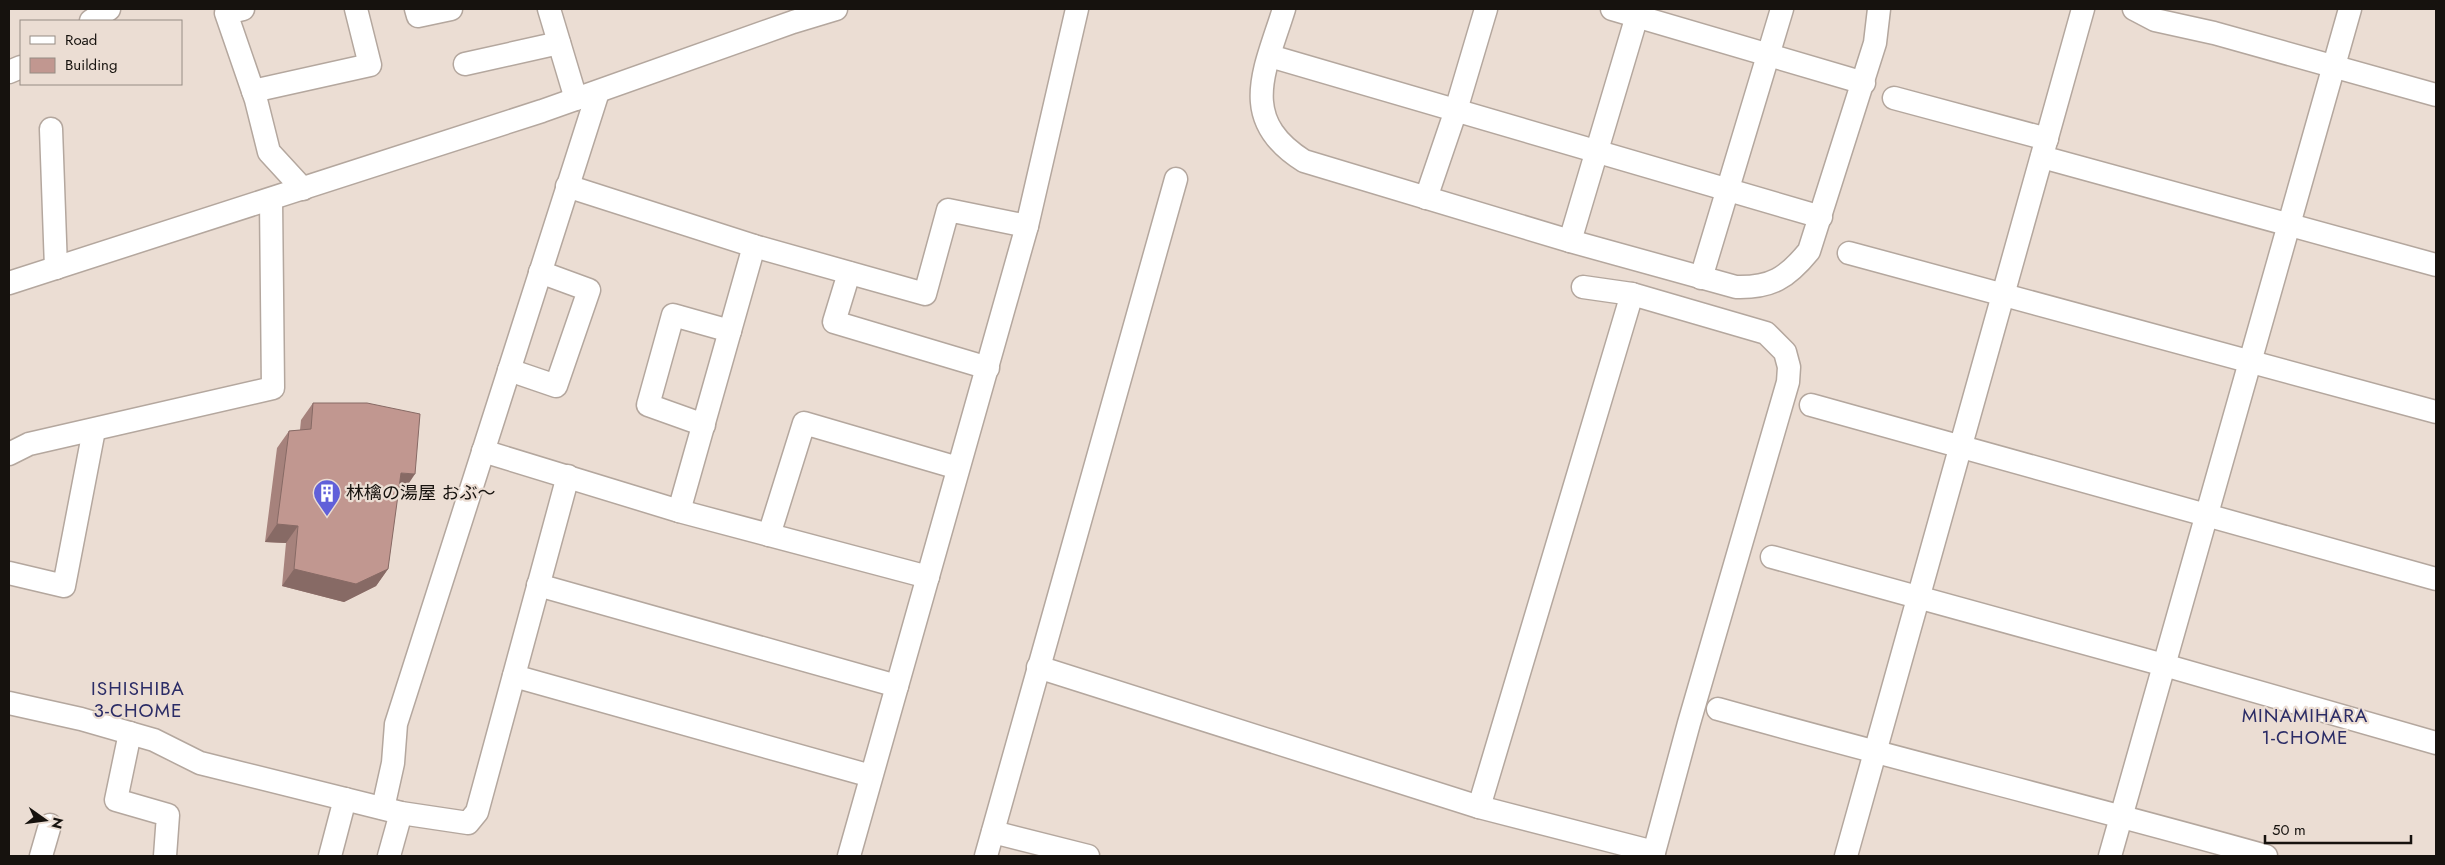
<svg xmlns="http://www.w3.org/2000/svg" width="2445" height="865" font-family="Jost,'Noto Sans JP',sans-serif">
<rect width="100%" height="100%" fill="#ebddd3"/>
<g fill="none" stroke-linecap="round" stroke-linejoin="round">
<g stroke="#b4a79e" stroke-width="25">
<g id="minor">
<polyline points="243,9 226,13 256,100 269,152 303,189"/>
<polyline points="416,9 418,16 451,9"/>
<polyline points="549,9 576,99"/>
<path d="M1284,9C1265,70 1237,119 1304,161L1570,241L1736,287C1771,288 1787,278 1809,251L1875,43L1879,9"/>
<polyline points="1612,9 1864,83"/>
<polyline points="2134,9 2155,20 2214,33 2436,95"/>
<polyline points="91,21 109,9"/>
<polyline points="1270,56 1821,217"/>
<polyline points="465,64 559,43"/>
<polyline points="9,72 21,67"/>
<polyline points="253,91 370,65 356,9"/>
<polyline points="1894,98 2047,139"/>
<polyline points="51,129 56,268"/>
<polyline points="2042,157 2436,265"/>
<polyline points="567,186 754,246 925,294 948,210 1027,226"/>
<polyline points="1426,198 1456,110 1486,9"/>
<polyline points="1570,241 1639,9"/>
<polyline points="1849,253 2436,412"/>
<polyline points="849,273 834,322 988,368"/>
<polyline points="1701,278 1782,9"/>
<polyline points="9,283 542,111 793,22 836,9"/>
<polyline points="1583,287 1632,294 1766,333 1785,352 1789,367 1788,382 1689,723 1653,856"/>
<polyline points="509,370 556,386 589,290 540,272"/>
<polyline points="1811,405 2436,579"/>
<polyline points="704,425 648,405 673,315 730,331"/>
<polyline points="483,451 679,511 928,577"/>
<polyline points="9,454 29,444 273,388 271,200"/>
<polyline points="679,511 754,246"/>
<polyline points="769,535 804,423 958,468"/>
<polyline points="1772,557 2164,665 2436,743"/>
<polyline points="9,573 64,586 94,430"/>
<polyline points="538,585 897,686"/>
<polyline points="1038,667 1479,807 1654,852"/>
<polyline points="514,676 871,776"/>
<polyline points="9,703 81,719 154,740 200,763 401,813 468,823 477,812 568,476"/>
<path d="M1718,709C1900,760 2084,805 2266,856"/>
<polyline points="130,733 116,800 168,815 165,856"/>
<polyline points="1479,807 1632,294"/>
<polyline points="383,808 393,763 396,724 598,92"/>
<polyline points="993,832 1088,856"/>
<polyline points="41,856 50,825"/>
<polyline points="330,856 345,799"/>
<polyline points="389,856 401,813"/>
<polyline points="849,856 1027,226 1077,9"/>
<polyline points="986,856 1176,179"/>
<polyline points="1846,856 2083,9"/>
<polyline points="2110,856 2350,9"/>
</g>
</g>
<use href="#minor" stroke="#fff" stroke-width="22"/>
</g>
<polygon fill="#a6827c" points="313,403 403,492 398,491 388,569 376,586 344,602 282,586 286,543 265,542 277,448 289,431 300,430 301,420"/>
<g fill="#876a65">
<polygon points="401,473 415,474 403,492 389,490"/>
<polygon points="277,524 298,526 286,543 265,542"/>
<polygon points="294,569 388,569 376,586 344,602 282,586"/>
</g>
<polygon fill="#c19790" stroke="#876a65" points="313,403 367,403 420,414 415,474 401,473 388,569 356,584 294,569 298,526 277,524 289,431 311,429"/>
<defs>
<g id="building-pin" transform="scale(1.4375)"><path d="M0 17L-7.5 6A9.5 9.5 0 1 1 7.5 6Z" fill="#6160d9" stroke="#ebddd3"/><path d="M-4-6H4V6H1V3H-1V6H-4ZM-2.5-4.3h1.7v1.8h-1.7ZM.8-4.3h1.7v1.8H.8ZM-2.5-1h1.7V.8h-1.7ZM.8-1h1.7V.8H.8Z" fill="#fff"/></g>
</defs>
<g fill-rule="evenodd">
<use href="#building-pin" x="327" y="493"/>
</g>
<g text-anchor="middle" stroke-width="4.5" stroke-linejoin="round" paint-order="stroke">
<g font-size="18" fill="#16120e" stroke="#ebddd3" text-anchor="start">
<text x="346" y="499">林檎の湯屋 おぶ～</text>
</g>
<g font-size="19" letter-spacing="1" fill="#2b2c66" stroke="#ebddd3">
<text x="138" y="695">ISHISHIBA<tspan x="138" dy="22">3-CHOME</tspan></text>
<text x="2305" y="722">MINAMIHARA<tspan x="2305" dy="22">1-CHOME</tspan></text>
</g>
</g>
<rect width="2445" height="865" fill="none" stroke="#16120e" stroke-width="20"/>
<rect x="20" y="20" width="162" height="65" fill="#ebddd3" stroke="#968c84"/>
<rect x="30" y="36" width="25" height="8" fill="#ffffff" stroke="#968c84"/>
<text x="65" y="45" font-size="15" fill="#16120e">Road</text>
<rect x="30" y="58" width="25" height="15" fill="#c19790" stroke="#968c84"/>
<text x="65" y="70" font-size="15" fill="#16120e">Building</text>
<g transform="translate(45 820) rotate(104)" stroke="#ebddd3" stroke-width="4" paint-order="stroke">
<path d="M0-4L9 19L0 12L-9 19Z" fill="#16120e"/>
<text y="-8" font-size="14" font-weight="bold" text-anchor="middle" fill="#16120e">N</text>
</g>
<path d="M2265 835v8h146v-8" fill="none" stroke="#16120e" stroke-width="2.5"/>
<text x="2272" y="835" font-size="15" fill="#16120e" stroke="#ebddd3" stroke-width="4" paint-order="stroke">50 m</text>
</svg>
